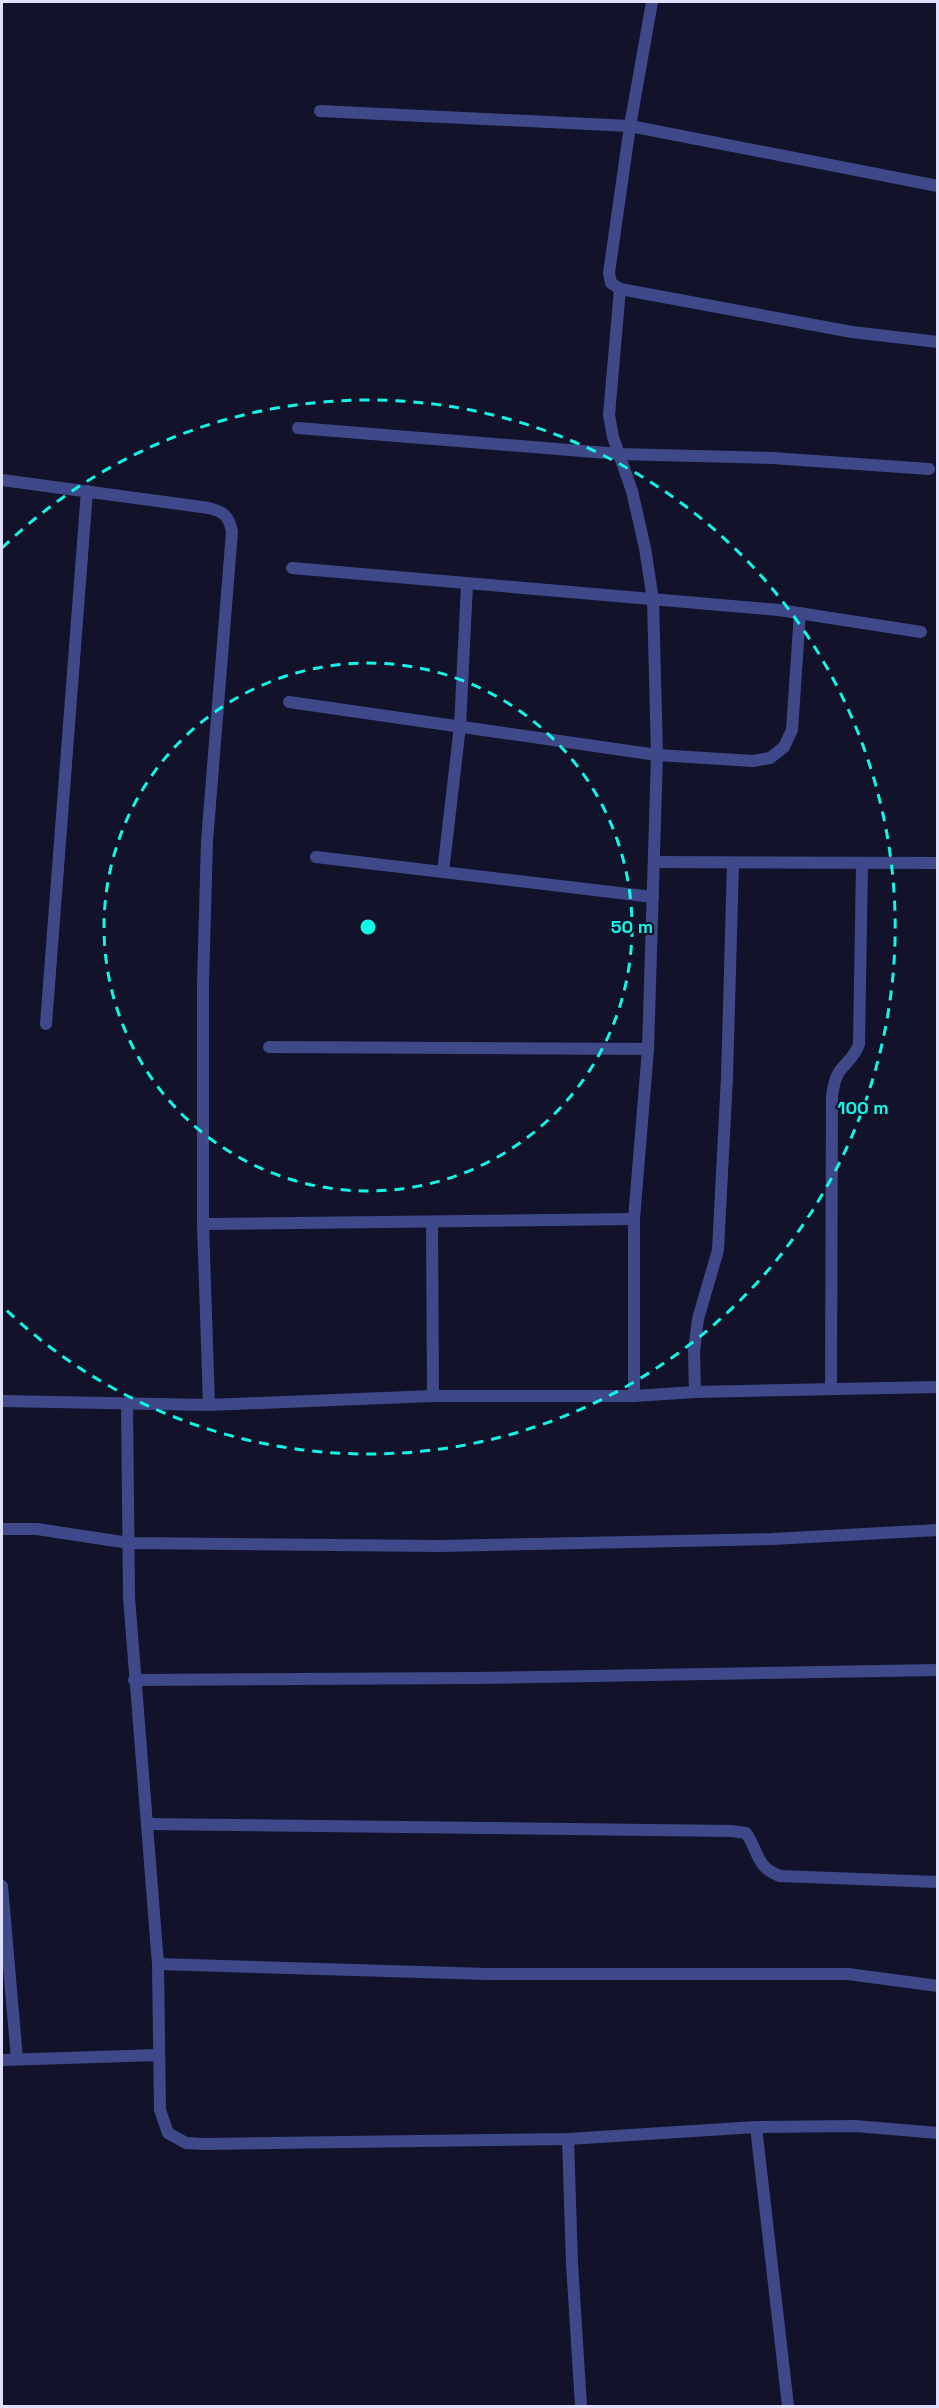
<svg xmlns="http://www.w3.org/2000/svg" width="939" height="2408" font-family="'Space Grotesk',sans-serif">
<rect width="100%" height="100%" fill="#12122b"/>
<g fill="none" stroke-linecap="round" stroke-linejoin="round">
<g stroke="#3f4989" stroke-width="12">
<polyline points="652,2 630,126 609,273 611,283 620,289 852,332 938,342"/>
<polyline points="320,111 630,126 938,186"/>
<polyline points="620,289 609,415 613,437 632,491 645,548 653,600 657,755 648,1049 634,1219 634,1396"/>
<polyline points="298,428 619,454 772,458 929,469"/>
<path d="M2,480L209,508C224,512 229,516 232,532L207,841L203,983V1224L209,1405"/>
<polyline points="292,568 779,610 921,632"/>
<polyline points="289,702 657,755 753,761 770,758 784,747 792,730 800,613"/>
<polyline points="316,857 653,897"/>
<polyline points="654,862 938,863"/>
<polyline points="443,872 460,726 467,585"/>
<polyline points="46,1024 87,491"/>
<polyline points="269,1047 648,1049"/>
<polyline points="432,1222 433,1396"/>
<polyline points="203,1224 634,1219"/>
<path d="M831,1389L832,1096C833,1088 834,1080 839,1072C846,1062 855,1057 859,1044L862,863"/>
<polyline points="695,1392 694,1351 698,1319 718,1250 727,1077 733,863"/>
<polyline points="2,1401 209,1405 433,1396 634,1396 695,1392 938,1387"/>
<polyline points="127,1403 129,1597 158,1964 160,2110 168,2133 186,2143 206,2144 568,2139 756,2127 855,2126 938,2133"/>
<polyline points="2,1529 37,1529 129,1543 439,1546 772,1539 938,1530"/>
<polyline points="134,1680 474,1678 938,1670"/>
<path d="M147,1824L732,1831L746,1833C759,1851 755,1867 780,1876L938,1882"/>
<polyline points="2,1886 17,2059"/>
<polyline points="158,1964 487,1974 848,1974 938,1986"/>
<polyline points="2,2060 159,2055"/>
<polyline points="756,2127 788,2406"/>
<polyline points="568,2139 572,2264 581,2406"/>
</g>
</g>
<g fill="none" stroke="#11f7e6" stroke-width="3" stroke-dasharray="10 8">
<circle cx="368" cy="927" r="264"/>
<path d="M2 548A527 527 0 1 1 2 1306"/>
</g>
<circle cx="368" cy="927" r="9" fill="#11f7e6" stroke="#12122b" stroke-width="3"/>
<g font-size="18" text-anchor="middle" font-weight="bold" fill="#11f7e6" stroke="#12122b" stroke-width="4.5" stroke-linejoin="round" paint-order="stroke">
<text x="632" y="933">50 m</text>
<text x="863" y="1114">100 m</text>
</g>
<rect width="939" height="2408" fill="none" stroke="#dee0fe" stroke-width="6"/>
</svg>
